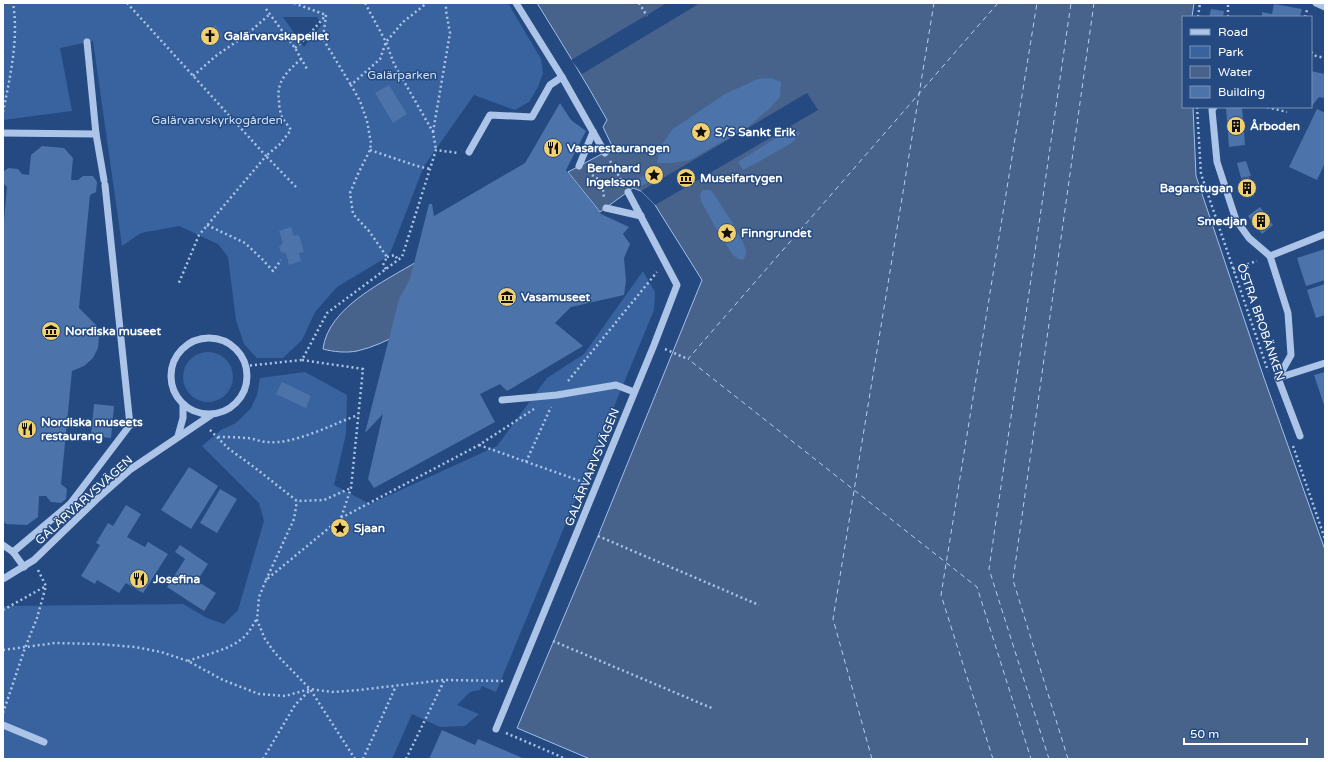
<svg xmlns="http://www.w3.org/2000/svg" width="1328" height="762" font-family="'Varela Round',sans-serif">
<rect width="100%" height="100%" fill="#244a81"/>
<g fill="#38639f" fill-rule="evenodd">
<path d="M3,3H508L541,59L543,73L538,87L529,102L515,110L474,95L424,166L391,251L387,257L337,287L315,312L302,340L283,358H257L244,344L236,320L228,257L218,244L179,226L141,233L122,246L93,41L60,48L72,111L3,120ZM283,17H317L322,24L304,47Z"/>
<polygon points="643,271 655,292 654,310 496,692 482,686 480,690 470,692 457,705 479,714 465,726 440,727 412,714 392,759 3,759 3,608 5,606 183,604 207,618 224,624 238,610 264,521 259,503 202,446 221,430 236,423 251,408 257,395 260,378 305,372 347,395 346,434 334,485 370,504 497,446 547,378 584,354"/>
<circle cx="208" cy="377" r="25"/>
</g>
<g fill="#48638b" stroke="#9fbfe8">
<path d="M537,3H1194L1192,17H1183V107H1193L1196,176L1264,378L1325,550V759H590L517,728L598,536L702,280L655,205L641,191L633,188L600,212L568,172L613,148L603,127L607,120C585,80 561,42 537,3Z"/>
<path d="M418,261L445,307C418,323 388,344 357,351C346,353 334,352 323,349C328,307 385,281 418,261Z"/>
</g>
<g fill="#244a81">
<polygon points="667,3 696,3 697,5 582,74 571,60"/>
<polygon points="807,93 818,110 655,205 641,191"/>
</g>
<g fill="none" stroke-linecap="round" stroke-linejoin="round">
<g stroke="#b6ceee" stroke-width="1" stroke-dasharray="5 4" stroke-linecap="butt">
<polyline points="998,3 688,359 977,587 1031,759"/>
<polyline points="872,759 833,619 934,3"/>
<polyline points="993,759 941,595 1037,3"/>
<polyline points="1049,759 989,569 1071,3"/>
<polyline points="1068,759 1013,580 1094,3"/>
</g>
</g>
<g fill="#4c73aa">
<polygon points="1274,4 1302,9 1300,17 1262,17 1262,12 1272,14"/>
<polygon points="1211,9 1224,11 1223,17 1209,17"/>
<polygon points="215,25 222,35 205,46 199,36"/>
<polygon points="1311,71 1325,74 1325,98 1319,97 1311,107"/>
<polygon points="771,78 781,82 780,97 769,109 748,127 690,160 672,163 657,163 659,152 663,143 673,129 725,94 758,79"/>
<polygon points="389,85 407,114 393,123 375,93"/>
<polygon points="560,103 571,120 586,131 566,170 601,214 629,227 623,234 630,244 624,258 626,281 624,295 571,307 555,323 583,346 507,391 500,384 480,394 495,422 374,488 368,479 383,414 365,433 399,299 410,279 429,204 432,204 434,216 525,163"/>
<polygon points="1226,107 1242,107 1245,145 1229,147"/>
<polygon points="1317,109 1325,113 1325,163 1317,180 1289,167"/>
<polygon points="793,131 801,132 793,142 762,160 743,170 738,162 779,136"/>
<polygon points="42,146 64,148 73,158 71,180 78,180 83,176 93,176 97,182 96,192 90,195 79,308 97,326 99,337 98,348 93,358 84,366 72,371 61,484 67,489 66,499 61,503 51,502 46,496 39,496 38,517 27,525 6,524 3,521 3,232 7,187 3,183 3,172 8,168 18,169 22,174 29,175 31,155"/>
<polygon points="1246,161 1251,176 1241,178 1237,163"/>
<polygon points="656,170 660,170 663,171 659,178 645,184 640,186 637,184 638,180 641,177"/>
<polygon points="1249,177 1254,196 1246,198 1241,179"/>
<polygon points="703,190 710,190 714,194 733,224 742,240 746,250 746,255 743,260 738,259 733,255 718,232 701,201 700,195"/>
<polygon points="1260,207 1273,225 1262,234 1248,216"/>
<polygon points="291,227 294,236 299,235 304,252 299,253 301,261 289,265 286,253 281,252 280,250 279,247 283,243 279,231"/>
<polygon points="1325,249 1325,280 1306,286 1297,258"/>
<polygon points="1325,284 1325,315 1316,318 1307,290"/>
<polygon points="1325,372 1325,408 1314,375"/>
<polygon points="282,382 311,396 306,408 276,394"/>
<polygon points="94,404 114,406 111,438 91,436"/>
<polygon points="189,467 218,486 191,529 161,510"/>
<polygon points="220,489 237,499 217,533 200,523"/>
<polygon points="126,505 141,514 127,537 145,547 148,542 168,554 143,593 126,583 119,593 97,580 95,584 81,576 100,545 96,543 108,523 113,526"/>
<polygon points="180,545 208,564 197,581 216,593 204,611 167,587 185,559 175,552"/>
<polygon points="442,730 475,745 478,739 525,759 429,759"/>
</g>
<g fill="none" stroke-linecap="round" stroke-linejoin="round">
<g stroke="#abc4e7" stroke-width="2.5" stroke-dasharray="2 3" stroke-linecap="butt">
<polyline points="127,3 266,156 199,235 178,285"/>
<polyline points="294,3 326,15"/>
<polyline points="365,3 386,42 394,64 433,132 436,150"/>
<polyline points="639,3 647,16"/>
<polyline points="266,9 295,48 307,69"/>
<polyline points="326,15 323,39 351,85"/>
<polyline points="1198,17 1200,3"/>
<polyline points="1228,17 1228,3"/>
<polyline points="1305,17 1307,10"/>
<polyline points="295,48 307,37 326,15"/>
<polyline points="1311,52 1316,56 1325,58"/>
<polyline points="193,76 217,55 245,36 270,14"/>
<polyline points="1197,107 1201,174 1268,371"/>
<polyline points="1267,107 1287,112"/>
<path d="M3,112C10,77 19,39 13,3"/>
<polyline points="433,132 450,33 446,11 446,3"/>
<polyline points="370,150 417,166 430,169"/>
<polyline points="610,161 623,183"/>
<polyline points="588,172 602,182 604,198"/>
<path d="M296,187L266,156L280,144L291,130C288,125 284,121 282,117C280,112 279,106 279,101C276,81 287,72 301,59"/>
<polyline points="207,225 245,243 262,259 273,271 281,260"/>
<polyline points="387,257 395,255 398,260"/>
<polyline points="386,269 383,265 387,257 369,231 353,214 350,193 358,174 370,150 371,143 367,121 360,101 351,85 380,59 386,42 403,22 427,3"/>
<polyline points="1233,269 1257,261"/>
<polyline points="665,349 688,359"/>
<polyline points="302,360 363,369 351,488 341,518"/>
<polyline points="245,366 302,360 327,313 402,257 436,150 458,153"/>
<polyline points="568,381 657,272"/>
<polyline points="210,430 229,449 254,467 297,501 324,500 351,488"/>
<path d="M218,437C227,437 237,437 246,438C253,438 260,442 267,442C294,445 333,424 358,415"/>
<polyline points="479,445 586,483"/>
<polyline points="1293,446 1325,539"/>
<polyline points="526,462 551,407"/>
<polyline points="598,536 759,605"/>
<polyline points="266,580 294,519 297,501"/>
<polyline points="3,610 46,586"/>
<polyline points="553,641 714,709"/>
<polyline points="3,650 55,643 98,644 135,647 161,652 188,661 223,680 259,694 285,696 310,689 332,692 359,690 444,680 505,681"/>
<path d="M188,661C206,654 231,650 245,636C250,631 253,625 256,620"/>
<polyline points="3,713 25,648 37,618 46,586 38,570"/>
<polyline points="506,733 566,759"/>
<polyline points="263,759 295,705 310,690"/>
<polyline points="355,759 310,689 275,653 265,639 257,620 259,597 266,580 341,518 479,445 534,409"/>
<polyline points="363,759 396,686"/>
<polyline points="406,759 444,681"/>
</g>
<g stroke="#abc4e7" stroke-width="7">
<polyline points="516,3 562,77 605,153"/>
<polyline points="1316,3 1325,7"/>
<polyline points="1214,107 1212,110 1217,162 1236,220 1249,238 1270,256"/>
<polyline points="3,133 96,134 87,42"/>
<polyline points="96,134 104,180"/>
<polyline points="469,152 490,115 532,117 550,85 562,77"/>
<polyline points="579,166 593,132"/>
<polyline points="606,208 641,216"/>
<polyline points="1270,256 1288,313 1291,355 1278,378 1300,436"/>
<polyline points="1270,256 1325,234"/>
<circle cx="209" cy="376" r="38"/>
<polyline points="1278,378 1325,363"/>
<polyline points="502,400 557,395 616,385 634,392"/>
<polyline points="178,436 183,418 183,404"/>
<polyline points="3,545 13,552 24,567"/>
<polyline points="13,552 70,504 130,425 105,185"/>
<polyline points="3,579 34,560 97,499 131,469 211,415"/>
<polyline points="3,725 44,742"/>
<polyline points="496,729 654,345 677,285 628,192"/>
</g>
</g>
<defs>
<g id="church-disc" transform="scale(1)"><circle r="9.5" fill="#f1d06f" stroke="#244a81"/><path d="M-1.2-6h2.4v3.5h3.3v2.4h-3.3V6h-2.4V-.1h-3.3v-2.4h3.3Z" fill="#111"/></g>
<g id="building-disc" transform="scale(1)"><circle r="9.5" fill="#f1d06f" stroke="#244a81"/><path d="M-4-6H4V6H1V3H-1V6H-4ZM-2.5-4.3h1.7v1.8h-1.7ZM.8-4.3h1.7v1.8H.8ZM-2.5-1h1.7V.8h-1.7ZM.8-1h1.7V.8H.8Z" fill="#111"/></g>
<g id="sight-disc" transform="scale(1)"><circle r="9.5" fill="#f1d06f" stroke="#244a81"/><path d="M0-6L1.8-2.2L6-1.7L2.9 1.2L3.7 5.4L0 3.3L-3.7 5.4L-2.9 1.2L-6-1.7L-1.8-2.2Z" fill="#111"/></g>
<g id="restaurant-disc" transform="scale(1)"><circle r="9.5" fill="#f1d06f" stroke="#244a81"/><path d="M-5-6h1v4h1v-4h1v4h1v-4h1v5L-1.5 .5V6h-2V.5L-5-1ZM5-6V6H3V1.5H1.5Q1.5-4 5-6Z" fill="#111"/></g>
<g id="museum-disc" transform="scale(1)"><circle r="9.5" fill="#f1d06f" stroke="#244a81"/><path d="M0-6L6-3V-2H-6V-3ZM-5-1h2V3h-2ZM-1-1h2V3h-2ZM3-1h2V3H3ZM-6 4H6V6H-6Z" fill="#111"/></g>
</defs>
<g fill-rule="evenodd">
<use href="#church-disc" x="210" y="36"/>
<use href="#building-disc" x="1236" y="126"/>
<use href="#sight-disc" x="701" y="132"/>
<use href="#restaurant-disc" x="553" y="148"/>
<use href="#sight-disc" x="654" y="175"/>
<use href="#museum-disc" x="686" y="178"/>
<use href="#building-disc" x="1247" y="188"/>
<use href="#building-disc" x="1261" y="221"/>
<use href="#sight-disc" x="727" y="233"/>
<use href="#museum-disc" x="507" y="297"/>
<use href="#museum-disc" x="51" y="331"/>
<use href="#restaurant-disc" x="27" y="429"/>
<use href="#sight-disc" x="340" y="528"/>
<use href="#restaurant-disc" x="139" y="579"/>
</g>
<g text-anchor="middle" stroke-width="3" stroke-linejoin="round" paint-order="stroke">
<g font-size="12" font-weight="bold" fill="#fff" stroke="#244a81" text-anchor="start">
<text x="224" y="40">Galärvarvskapellet</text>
<text x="1250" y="130">Årboden</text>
<text x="715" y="136">S/S Sankt Erik</text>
<text x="567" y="152">Vasarestaurangen</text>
<text x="640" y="172" text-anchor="end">Bernhard<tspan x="640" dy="14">Ingelsson</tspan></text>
<text x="700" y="182">Museifartygen</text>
<text x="1233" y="192" text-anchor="end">Bagarstugan</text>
<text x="1247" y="225" text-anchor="end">Smedjan</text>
<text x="741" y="237">Finngrundet</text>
<text x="521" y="301">Vasamuseet</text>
<text x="65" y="335">Nordiska museet</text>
<text x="41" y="426">Nordiska museets<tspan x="41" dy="14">restaurang</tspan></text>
<text x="354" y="532">Sjaan</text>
<text x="153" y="583">Josefina</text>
</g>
<g font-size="12" fill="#cedff5" stroke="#244a81">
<text x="402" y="79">Galärparken</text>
<text x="217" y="124">Galärvarvskyrkogården</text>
</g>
<g font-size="12" fill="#fff" stroke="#244a81">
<text transform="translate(1261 322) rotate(71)" y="4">ÖSTRA BROBÄNKEN</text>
<text transform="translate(592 467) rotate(-68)" y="4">GALÄRVARVSVÄGEN</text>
<text transform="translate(84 500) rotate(-42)" y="4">GALÄRVARVSVÄGEN</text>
</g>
</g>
<rect width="1328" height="762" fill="none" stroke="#ffffff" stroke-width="8"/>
<rect x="1182" y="16" width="130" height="92" fill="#244a81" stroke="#7c92b3"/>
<rect x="1190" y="29" width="20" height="6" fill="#abc4e7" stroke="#7c92b3"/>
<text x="1218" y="36" font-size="12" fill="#ffffff">Road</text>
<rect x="1190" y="46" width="20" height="12" fill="#38639f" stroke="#7c92b3"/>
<text x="1218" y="56" font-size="12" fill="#ffffff">Park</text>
<rect x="1190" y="66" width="20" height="12" fill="#48638b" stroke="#7c92b3"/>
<text x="1218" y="76" font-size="12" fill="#ffffff">Water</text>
<rect x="1190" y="86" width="20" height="12" fill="#4c73aa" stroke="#7c92b3"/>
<text x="1218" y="96" font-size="12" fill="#ffffff">Building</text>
<path d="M1184 738v6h123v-6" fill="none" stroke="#ffffff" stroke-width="2"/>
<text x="1190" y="738" font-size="12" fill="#ffffff" stroke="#244a81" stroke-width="3" paint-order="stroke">50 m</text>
</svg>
